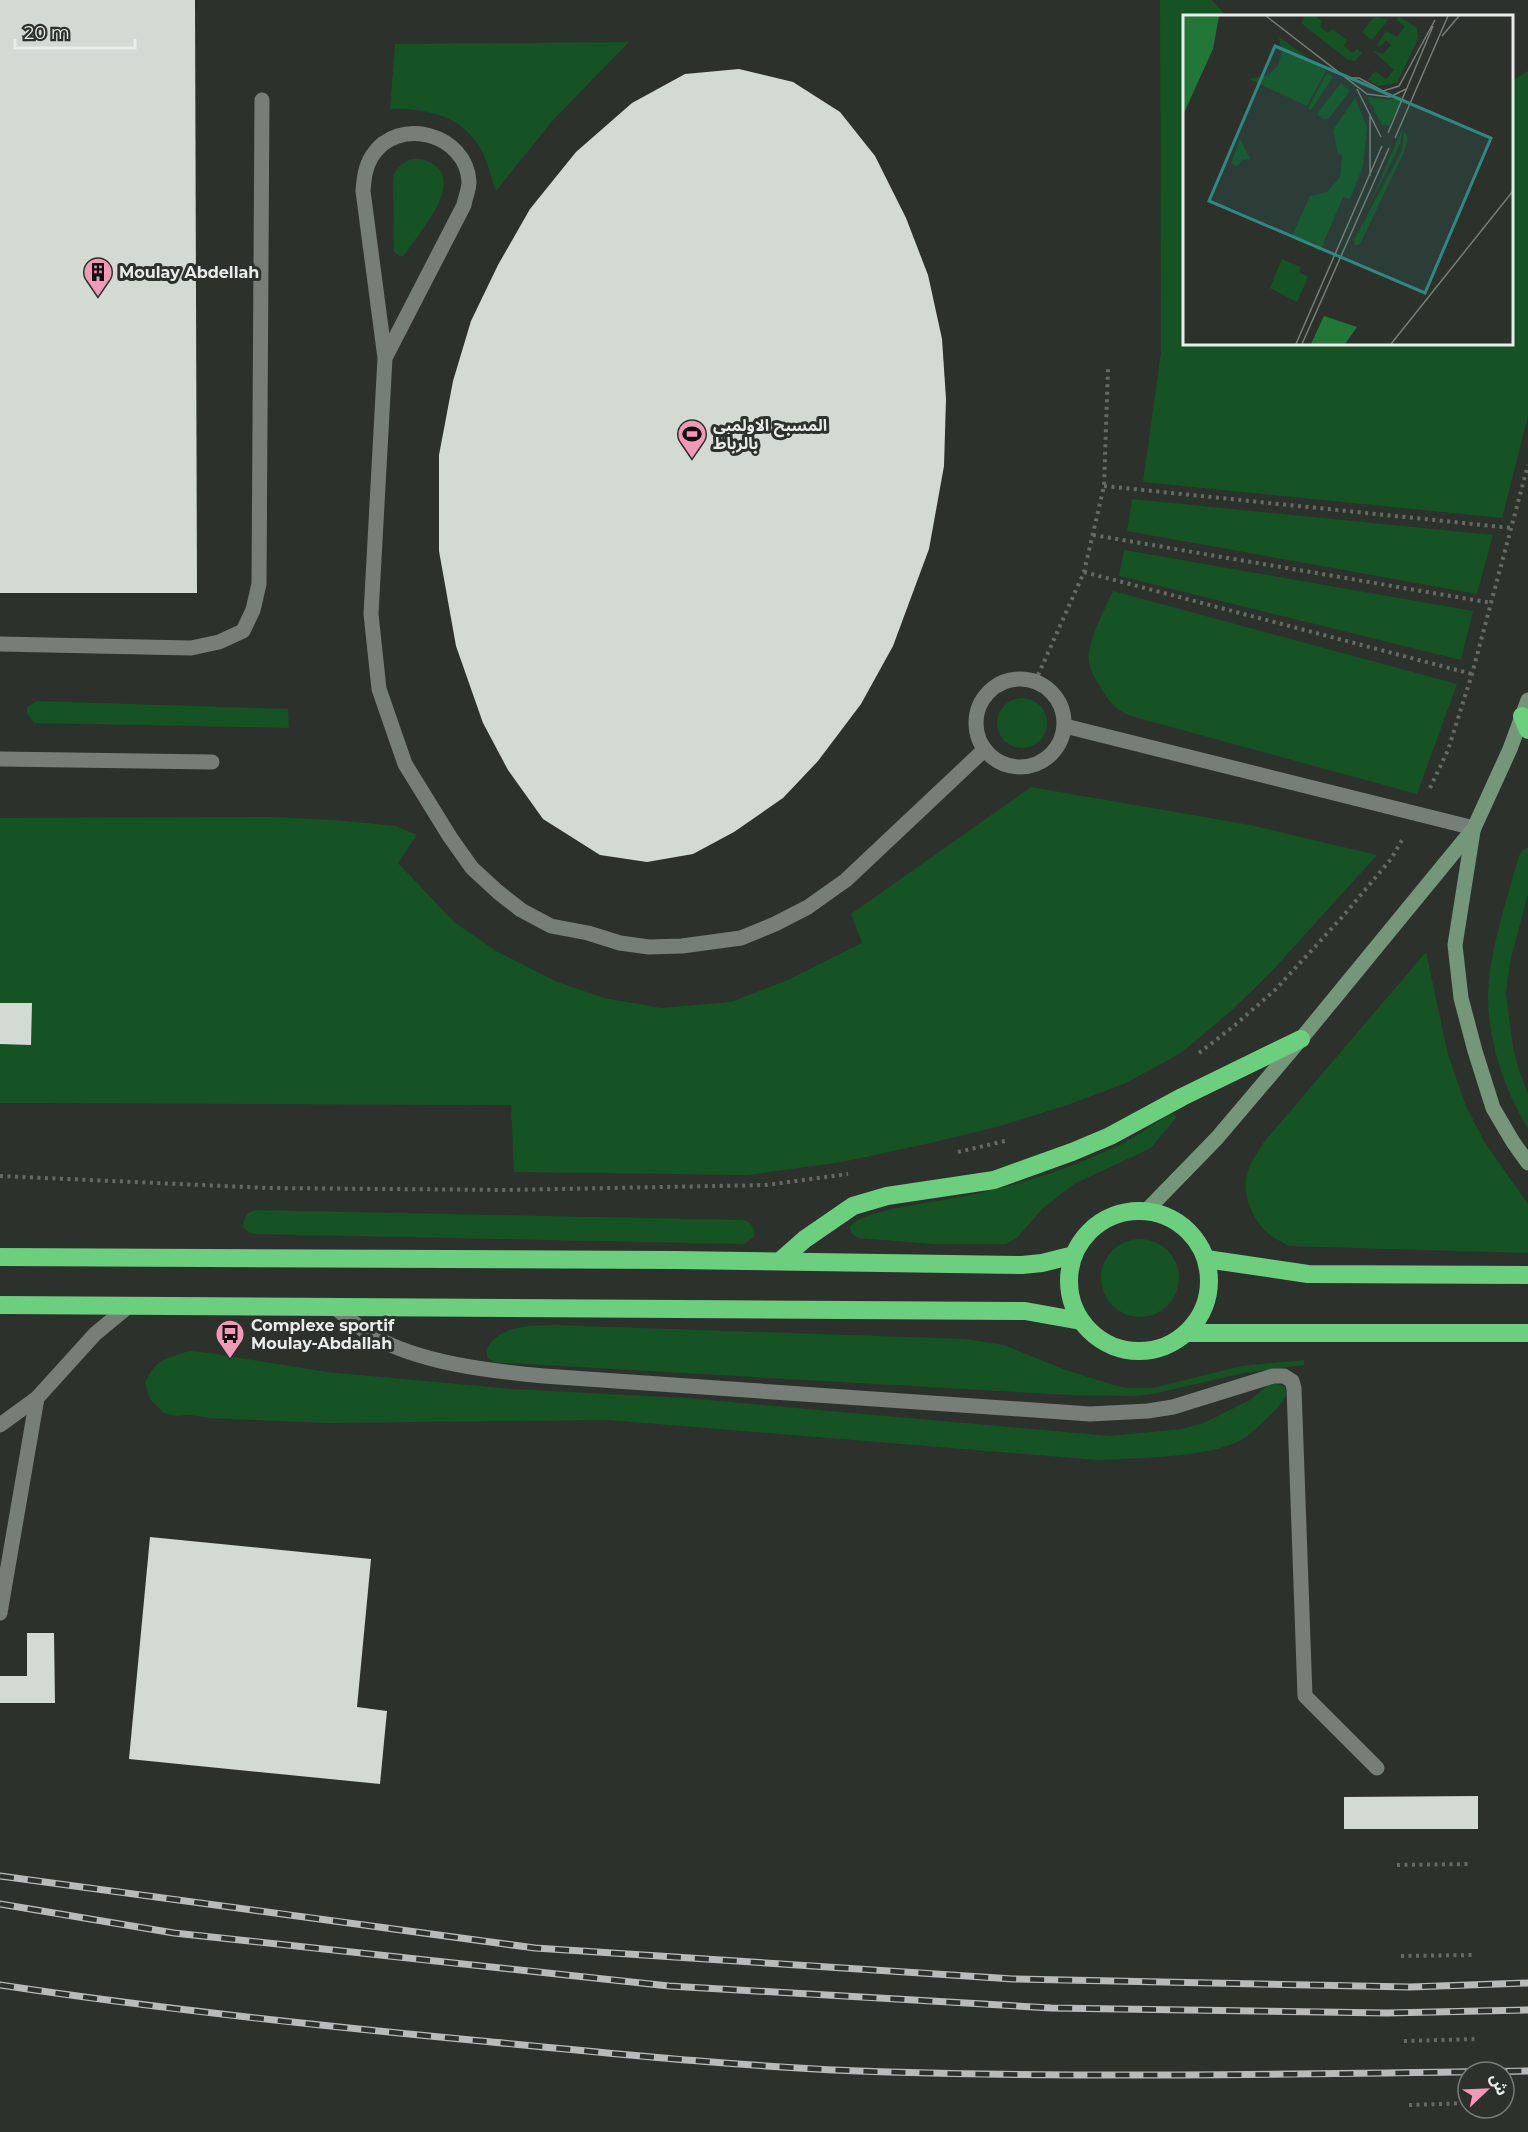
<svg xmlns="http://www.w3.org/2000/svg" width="1528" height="2132" font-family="Montserrat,'Noto Sans Arabic',sans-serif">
<rect width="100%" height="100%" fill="#2c312c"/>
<g fill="#155324">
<polygon points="1160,0 1212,0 1226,16 1184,16 1184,344 1512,344 1512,81 1528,71 1528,416 1502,518 1143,482 1161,353"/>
<path d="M629,42L554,119L496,191C491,178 488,163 482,151C463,115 426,108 390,109L395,44Z"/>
<path d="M412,159C423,158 430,161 438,168C459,189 418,234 406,253L403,256H399L394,251L393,179C395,168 402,163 412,159Z"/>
<polygon points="1132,499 1493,535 1477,594 1127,531"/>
<polygon points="1124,550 1473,611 1461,660 1119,576"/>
<path d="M1113,591L1457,684L1417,794L1131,716C1114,709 1110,703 1101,688C1096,680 1090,671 1089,662C1086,643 1105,609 1113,591Z"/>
<circle cx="1022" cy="723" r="25"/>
<polygon points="37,701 288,709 289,728 34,723 27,714 27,707"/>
<polygon points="1031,787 1250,825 1377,855 1272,971 1231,1011 1181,1053 1126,1083 1070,1104 1000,1126 930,1143 842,1162 748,1175 514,1172 511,1105 0,1103 0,1044 31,1003 0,1003 0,818 270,817 334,820 396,826 417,835 398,863 454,922 496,951 555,981 604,998 661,1008 731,1002 788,980 862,943 851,914"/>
<path d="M1528,847V894L1510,962L1506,993L1513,1048L1519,1070L1528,1094V1129C1505,1090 1489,1046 1488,999C1488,955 1507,899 1519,856L1522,851Z"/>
<path d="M1426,952L1448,1055L1466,1106L1485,1143L1528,1204V1253L1289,1246C1283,1242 1274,1239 1269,1234C1253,1221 1242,1195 1247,1175C1249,1164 1258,1152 1264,1142Z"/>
<path d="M1173,1113L1177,1117L1175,1119L1151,1148L1074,1184L1042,1209L1017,1238L1006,1244H933L858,1238L851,1233L850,1227C860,1211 928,1203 949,1199C1009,1188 1066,1171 1122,1144C1140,1135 1155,1122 1173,1113Z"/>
<path d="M256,1210L744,1220C753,1224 755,1228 754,1237L744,1244L256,1234L248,1232L243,1227C244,1216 247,1212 256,1210Z"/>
<circle cx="1140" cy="1278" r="39"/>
<path d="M553,1325L965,1339L1004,1345L1063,1369L1113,1385L1127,1388H1153L1242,1366L1304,1360V1365L1244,1373L1152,1394L1135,1396L1069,1395L508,1363L494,1362L488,1358L486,1350C499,1325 528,1326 553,1325Z"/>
<path d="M189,1351L210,1353L327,1372L513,1389L685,1398L1110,1436L1182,1429L1204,1423L1250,1400L1272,1382L1285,1387L1286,1394C1282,1405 1274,1411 1266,1419C1257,1428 1248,1437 1237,1442C1204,1458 1135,1458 1098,1460L608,1420L327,1423L210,1418L190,1415L176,1416L164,1413L150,1399L145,1383C156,1359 165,1359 189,1351Z"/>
</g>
<g fill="#d3d9d3">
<polygon points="0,0 195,0 197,593 0,593"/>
<polygon points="739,69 793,82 840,112 875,156 906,218 928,275 942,339 946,399 944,466 929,549 893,646 861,704 818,761 783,798 734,832 693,854 647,862 600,855 543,819 508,770 483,723 456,646 439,551 439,455 453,381 471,321 498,265 530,209 576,152 632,103 685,74"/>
<polygon points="0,1003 32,1003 31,1045 0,1044"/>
<polygon points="150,1537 371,1559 357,1707 387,1711 380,1784 129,1759"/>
<polygon points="27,1633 54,1633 55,1703 0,1703 0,1676 27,1676"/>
<polygon points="1478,1796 1478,1829 1344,1829 1344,1797"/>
</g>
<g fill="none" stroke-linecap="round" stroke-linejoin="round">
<g stroke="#656a65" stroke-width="4" stroke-dasharray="3 4.5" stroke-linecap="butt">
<polyline points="1104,486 1512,528"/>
<polyline points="1093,535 1492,603"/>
<polyline points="1084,572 1472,674"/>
<polyline points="1035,682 1084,572 1104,486 1108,369"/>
<polyline points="1430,788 1448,750 1472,674 1528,465"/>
<polyline points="1199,1053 1234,1026 1276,989 1344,915 1391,859 1402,840"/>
<polyline points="958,1152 1009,1140"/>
<polyline points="0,1176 268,1188 506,1190 766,1185 848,1174"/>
<polyline points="1397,1865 1471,1864"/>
<polyline points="1401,1956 1474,1955"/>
<polyline points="1404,2041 1477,2039"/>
<polyline points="1409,2105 1468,2103"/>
</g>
<g stroke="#777d77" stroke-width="15">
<path d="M385,358L464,205C465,198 469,190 469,182C467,134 398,115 372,156C365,167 364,179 363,191L385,358L371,614L379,689L405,764L450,837L472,868L498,892L521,910L551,926L588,933L620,943L649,947L682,946L741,938L775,924L808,907L846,880L984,750"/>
<polyline points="0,644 191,648 219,642 243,631 253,610 259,584 262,100"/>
<circle cx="1020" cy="723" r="44"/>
<polyline points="1065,726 1474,828"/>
<polyline points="0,759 212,762"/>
<path d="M334,1307C346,1316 358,1327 371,1335C419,1363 489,1371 544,1376L1090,1414L1148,1411L1173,1407L1273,1376H1284L1292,1381L1294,1388L1305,1696L1377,1768"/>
<polyline points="0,1425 37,1398 95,1334 130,1305"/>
<polyline points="0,1613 37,1398"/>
</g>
<g stroke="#749679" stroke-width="15">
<polyline points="1473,831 1455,945 1461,998 1475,1051 1493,1108 1513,1142 1528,1163"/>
<polyline points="1146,1211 1217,1138 1301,1039 1474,828 1510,749 1528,700"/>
</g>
<g stroke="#6ccf7e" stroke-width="18">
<polyline points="1522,716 1528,730"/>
<circle cx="1139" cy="1281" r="70"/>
<polyline points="0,1257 675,1260 1022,1265 1042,1263 1074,1255"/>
<polyline points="1206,1259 1308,1274 1528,1275"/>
<polyline points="780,1261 805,1239 853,1206 887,1196 994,1180 1072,1152 1110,1136 1182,1097 1301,1039"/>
<polyline points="0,1305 1025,1311 1081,1321"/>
<polyline points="1187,1333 1528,1333"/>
</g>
<g stroke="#b8bbb9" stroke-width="7">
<g id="rail">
<polyline points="0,1876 535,1948 1013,1979 1410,1987 1528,1983"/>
<polyline points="0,1904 174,1933 669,1986 1051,2008 1387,2013 1528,2010"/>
<path d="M0,1985C160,2009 321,2026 482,2041C617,2054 753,2068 889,2072C1102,2078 1315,2074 1528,2071"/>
</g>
</g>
<use href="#rail" stroke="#2c312c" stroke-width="4.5" stroke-dasharray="14" stroke-linecap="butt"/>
</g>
<defs>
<g id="building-pin" transform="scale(1.5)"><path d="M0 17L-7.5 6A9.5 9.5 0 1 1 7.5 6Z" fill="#f09ab7" stroke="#2c312c"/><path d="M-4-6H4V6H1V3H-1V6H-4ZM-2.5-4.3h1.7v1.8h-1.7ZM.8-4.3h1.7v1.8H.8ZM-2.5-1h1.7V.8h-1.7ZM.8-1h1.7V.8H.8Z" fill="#111"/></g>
<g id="stadium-pin" transform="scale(1.5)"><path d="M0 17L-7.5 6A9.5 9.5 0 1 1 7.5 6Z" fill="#f09ab7" stroke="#2c312c"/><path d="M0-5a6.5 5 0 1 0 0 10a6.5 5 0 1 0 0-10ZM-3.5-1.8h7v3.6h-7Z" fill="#111"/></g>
<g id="bus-pin" transform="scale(1.5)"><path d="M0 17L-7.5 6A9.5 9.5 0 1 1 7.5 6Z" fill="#f09ab7" stroke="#2c312c"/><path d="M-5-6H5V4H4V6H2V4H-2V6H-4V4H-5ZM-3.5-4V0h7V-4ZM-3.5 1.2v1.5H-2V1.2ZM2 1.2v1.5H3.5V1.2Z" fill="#111"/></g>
</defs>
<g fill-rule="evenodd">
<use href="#building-pin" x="98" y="272"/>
<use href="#stadium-pin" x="692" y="434"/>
<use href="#bus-pin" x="230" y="1334"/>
</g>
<g text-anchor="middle" stroke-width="6" stroke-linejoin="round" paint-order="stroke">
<g font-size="16" font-weight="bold" fill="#e9ecea" stroke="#2c312c" text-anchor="start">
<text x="119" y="278">Moulay Abdellah</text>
<text x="713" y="431">المسبح الاولمبي<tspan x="713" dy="18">بالرباط</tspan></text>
<text x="251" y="1331">Complexe sportif<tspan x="251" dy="18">Moulay-Abdallah</tspan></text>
</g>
</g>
<g transform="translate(1183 15)">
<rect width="330" height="330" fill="#2c312c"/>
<path d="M122,1H132L139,6L137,12L145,18L149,14L164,25L161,31L169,38L174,34L179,38L172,46L165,45L118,8ZM192,1L205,5L189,25L179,17ZM215,1L234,13L235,24L214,68L195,71L185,65L192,56L203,64L211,55L189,35L200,39L208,30L203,25L197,32L194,30L203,16L214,22L222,12L214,5ZM96,22L143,56L124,91L66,64L85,60L95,51L99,37ZM144,58L150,62L128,95L125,93ZM158,68L167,76L146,103L140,104L134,99ZM221,80L206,111L199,110L184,82L206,85ZM172,83L184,112L180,151L167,184L160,182L137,236L131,233L133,228L129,226L127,231L108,223L127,181L144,177L157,162L159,140L155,139L150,115ZM220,112L217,129L213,138L184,195ZM221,116L225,123L221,137L177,229L172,231L171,225L219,135ZM57,124L67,144L59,145L54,151L48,148ZM99,244L118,252L116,257L125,262L114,287L87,273Z" fill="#155324"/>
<path d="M0,1H36L30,34L0,100ZM141,301L174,312L162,329H128Z" fill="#227737"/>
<path fill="none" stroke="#787c78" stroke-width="1.5" d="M83,1L184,79L207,82L223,74M259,21L276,1M164,63H176L200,76L216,71L252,5M174,74L198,122M187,99V161M205,118L250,11M212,123L265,1M113,329L199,131M119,329L206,133M208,329L330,176"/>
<path fill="#308881" fill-opacity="0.15" stroke="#308881" stroke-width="3" d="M92,31L308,123L242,278L26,186Z"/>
<rect width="330" height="330" fill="none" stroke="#e9ecea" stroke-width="3"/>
</g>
<g transform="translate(1486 2090) rotate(67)"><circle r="28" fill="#2c312c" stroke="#787c78" stroke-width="1.5"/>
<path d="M0-4.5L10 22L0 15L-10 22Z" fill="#f09ab7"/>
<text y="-9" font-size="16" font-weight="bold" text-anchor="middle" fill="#e9ecea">ش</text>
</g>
<path d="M15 39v9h120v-9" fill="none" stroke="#e9ecea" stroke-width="3"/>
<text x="24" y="39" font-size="18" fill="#e9ecea" stroke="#2c312c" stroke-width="4.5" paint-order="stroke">20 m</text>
</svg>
